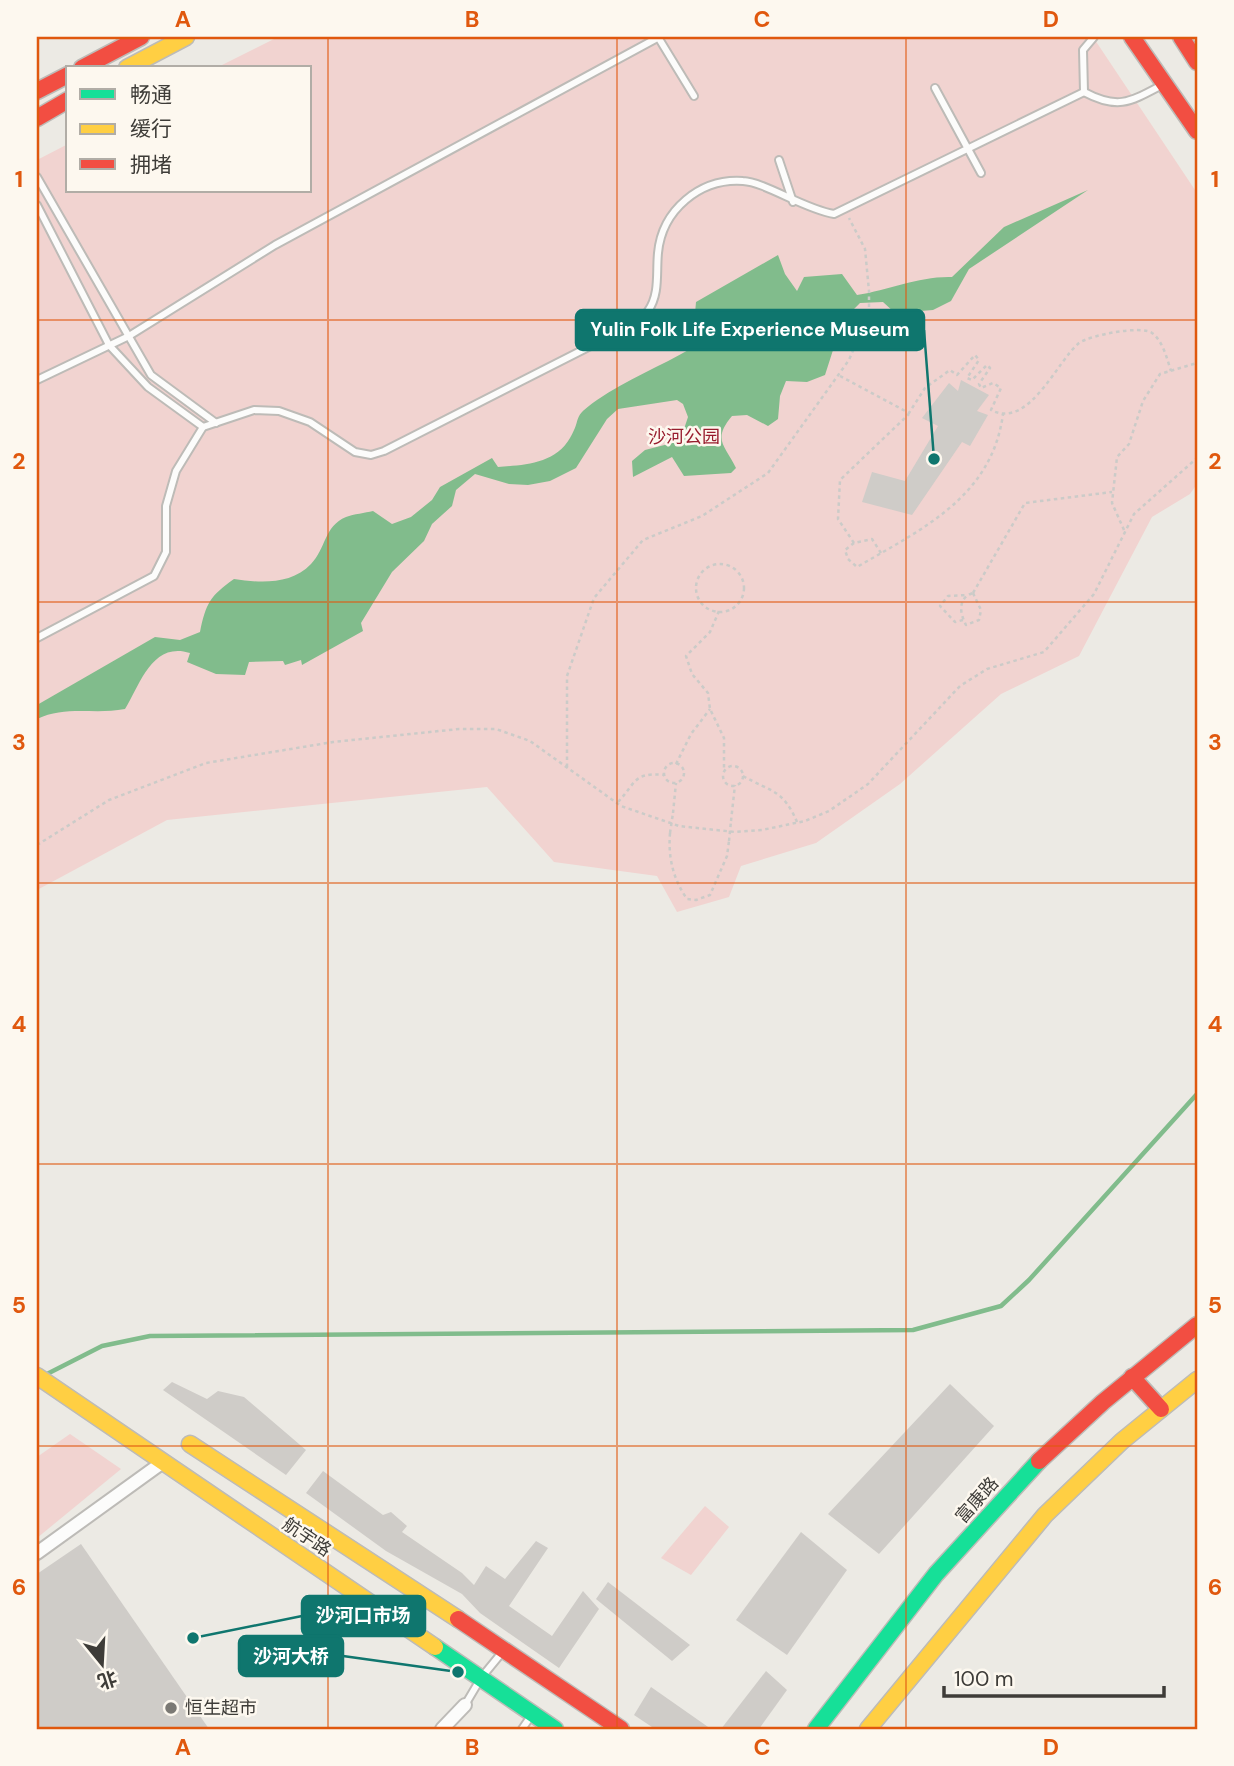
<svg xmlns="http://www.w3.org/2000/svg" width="1234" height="1766" font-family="'DM Sans','Noto Sans SC',sans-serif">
<rect width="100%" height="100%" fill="#eceae4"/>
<g fill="#f1d3d0">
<polygon points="278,37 1093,37 1197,193 1197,484 1190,494 1152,517 1079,656 1001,694 900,784 816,843 741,866 729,897 677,912 657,876 554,862 487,787 167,820 37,890 37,160 68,144 68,191 310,191 310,68 216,68"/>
<polygon points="70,1434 121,1469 37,1538 37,1457"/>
<polygon points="705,1506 729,1527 691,1575 661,1558"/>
</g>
<path fill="#81bc8c" d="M1088,190L969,269L951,301L933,310L895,313L883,302L860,303L850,313L846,332L842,342L834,347L825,375L807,382L786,381L780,396L778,419L768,426L747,415L732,416C712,440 725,445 736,468L731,473L684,476L672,457L633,477L632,461L645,450L680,441L688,417L683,404L677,400L618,409L607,419L576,468L550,481L528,485L509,484L475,474L456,490L452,506L432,524L424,541L392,572L361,623L363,631L302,665L301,660L285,665L283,661L249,662L245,675L216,674L187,662L190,653C152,641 140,685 125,709C94,715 66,705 37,719V705L155,637L180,640L200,632C206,603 210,596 234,579C260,583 291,585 311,564C326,549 324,526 346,517C354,514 365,513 373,511L392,524L411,517L432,500L440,487L492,458L498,467C524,465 555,464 570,438C583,416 570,419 597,400C626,380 661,366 692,348L696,302L778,255L785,274L797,291L804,277L842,274L857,295C889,290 919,276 952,277L1004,227Z"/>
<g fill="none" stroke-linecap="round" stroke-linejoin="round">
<polyline stroke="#81bc8c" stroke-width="4.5" points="45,1375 102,1346 150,1336 913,1330 1001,1306 1029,1280 1197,1094"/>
</g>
<g fill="#cfccc8">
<polygon points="961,380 989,395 977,411 988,415 970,446 962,442 912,515 862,502 872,472 905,481 938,426 922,418 949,383 958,391"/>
<polygon points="172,1382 207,1399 218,1391 244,1397 306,1450 286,1475 163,1390"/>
<polygon points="950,1384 994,1426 879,1554 828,1514"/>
<polygon points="323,1471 383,1515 391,1512 407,1526 402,1532 462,1573 474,1585 486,1566 505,1579 536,1541 548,1548 509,1606 552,1636 583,1591 599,1609 559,1668 480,1613 462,1594 386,1551 306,1493"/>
<polygon points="801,1532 847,1570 787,1655 736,1620"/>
<polygon points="81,1544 209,1729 37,1729 37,1574"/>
<polygon points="608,1582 690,1645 672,1661 596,1599"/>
<polygon points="766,1671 787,1690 759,1729 721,1729"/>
<polygon points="651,1687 711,1729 655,1729 634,1715"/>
</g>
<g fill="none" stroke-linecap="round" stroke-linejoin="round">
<g stroke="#bdbbb7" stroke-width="10">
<g id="lane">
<polyline points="658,37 694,96"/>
<polyline points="935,88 981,173"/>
<path d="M1084,92C1118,110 1130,102 1162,85"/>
<polyline points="1084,92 1083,50 1094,37"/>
<polyline points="779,160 793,202"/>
<polyline points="37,177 151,375 216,423"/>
<polyline points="37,205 109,345 148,387 203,427"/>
<polyline points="37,380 129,336 275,245 659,37"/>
<path d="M37,638L154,576L166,552V506L176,471L203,427L254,410L279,411L310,422L355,452L371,455L384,451L622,330C630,325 643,319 648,311C660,294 656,273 658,253C662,210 700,178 743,181C765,182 804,209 834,214L1084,92"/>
<polyline points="465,1705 481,1678 504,1650"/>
<polyline points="522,1729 531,1716"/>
</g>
</g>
<g stroke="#bdbbb7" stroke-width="16">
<g id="street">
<polyline points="37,1553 163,1462"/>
<polyline points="442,1729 465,1705"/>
</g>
</g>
<g stroke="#bdbbb7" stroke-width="19">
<g id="fast">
<polyline points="435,1647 555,1729"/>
<polyline points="816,1729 936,1574 1039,1461"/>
</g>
</g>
<g stroke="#bdbbb7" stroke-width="19">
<g id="slow">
<polyline points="127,68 186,37"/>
<polyline points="37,1376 435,1647"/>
<polyline points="190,1444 458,1619"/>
<polyline points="868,1729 1045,1515 1122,1441 1197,1380"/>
</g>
</g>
<g stroke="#bdbbb7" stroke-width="19">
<g id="jam">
<polyline points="1132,37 1197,131"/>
<polyline points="1181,37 1197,62"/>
<polyline points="82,68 141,37"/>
<polyline points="37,91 68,75"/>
<polyline points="37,118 68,100"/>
<polyline points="1132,1377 1161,1409"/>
<polyline points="1039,1461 1103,1402 1197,1325"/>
<polyline points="458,1619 621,1729"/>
</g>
</g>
<g stroke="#cbcbc8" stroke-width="2.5" stroke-dasharray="3.5 3.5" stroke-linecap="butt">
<path d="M840,376L909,413L925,388L950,370L957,375L975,355L979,360L967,378L972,380L987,365L990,368L979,384L981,388L993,383L1001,388L991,410C1029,430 1057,361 1079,343C1090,335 1142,325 1152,333C1163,341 1167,359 1171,371"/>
<polyline points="1124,530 1112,503 1117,457 1129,444 1143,401 1160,374 1197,363"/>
<polyline points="854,543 838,519 840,480 909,414"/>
<path d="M881,553L872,539L854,543L845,550L848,559L857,567C922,529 992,497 1003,414"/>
<circle cx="720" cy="588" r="24"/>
<polyline points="973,593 1025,503 1112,492"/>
<path d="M973,593L981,610L979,620L966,625C960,614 957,598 973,593Z"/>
<polyline points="719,611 710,632 686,656 692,674 708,693 710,709 724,738 724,771"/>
<polyline points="963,620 955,622 940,606 948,596 967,595"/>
<circle cx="674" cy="773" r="10"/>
<polyline points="676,764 691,734 710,709"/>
<circle cx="733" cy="776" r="10"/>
<polyline points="567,767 567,676 594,598 643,540 702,516 768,473 849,360 869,313 869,291 865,249 849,218"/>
<path d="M743,776C771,792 783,789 797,822"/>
<path d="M618,802C636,783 633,772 664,775"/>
<polyline points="673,813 676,783"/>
<polyline points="731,821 735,785"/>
<path d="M670,833C668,857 673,879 687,899L696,900L710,895L727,856L729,841"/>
<polyline points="37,845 109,800 206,763 333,742 459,729 496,729 530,741 621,806 679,826 735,832 762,830 805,821 829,811 868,784 960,686 987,669 1044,652 1094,594 1134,514 1197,458"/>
</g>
<use href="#lane" stroke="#fcfcfb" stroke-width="6"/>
<use href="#street" stroke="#fcfcfb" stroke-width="12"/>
<use href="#fast" stroke="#16e098" stroke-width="16"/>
<use href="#slow" stroke="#ffcf43" stroke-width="16"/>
<use href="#jam" stroke="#f24e42" stroke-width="16"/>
<g stroke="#cbcbc8" stroke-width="2.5" stroke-dasharray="3.5 3.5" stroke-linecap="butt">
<polyline points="670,833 673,813"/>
<polyline points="729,841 731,821"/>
</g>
</g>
<path fill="none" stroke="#e0580e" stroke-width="2" stroke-opacity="0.55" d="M328,37V1729M617,37V1729M906,37V1729M37,320H1197M37,602H1197M37,883H1197M37,1164H1197M37,1446H1197"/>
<circle fill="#7b7974" stroke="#fdf8ef" stroke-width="2.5" cx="171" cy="1708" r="7"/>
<g text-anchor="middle" stroke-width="5" stroke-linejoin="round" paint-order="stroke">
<g font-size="18" fill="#981d2e" stroke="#fdf8ef">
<text x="684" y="443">沙河公园</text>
</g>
<g font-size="18" fill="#3e3c38" stroke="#fdf8ef">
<text transform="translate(977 1500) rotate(-49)" y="6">富康路</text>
<text transform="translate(307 1537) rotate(34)" y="6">航宇路</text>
</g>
<g font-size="18" fill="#3e3c38" stroke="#fdf8ef" text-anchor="start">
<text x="185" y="1714">恒生超市</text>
</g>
</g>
<path fill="none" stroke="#0f766e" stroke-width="2.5" d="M934 459L924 330M193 1638L302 1616M458 1672L343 1656"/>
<g fill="#0f766e" stroke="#fdf8ef" stroke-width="2.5">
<circle cx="934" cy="459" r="7"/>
<circle cx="193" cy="1638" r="7"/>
<circle cx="458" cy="1672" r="7"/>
</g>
<g fill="#0f766e" stroke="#0f766e" stroke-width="2.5">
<rect x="576" y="310" width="348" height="40" rx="7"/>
<rect x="302" y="1596" width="123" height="40" rx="7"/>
<rect x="239" y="1636" width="104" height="40" rx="7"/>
</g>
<g font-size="19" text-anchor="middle" font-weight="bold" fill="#fff">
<text x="750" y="336">Yulin Folk Life Experience Museum</text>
<text x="363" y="1622">沙河口市场</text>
<text x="291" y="1663">沙河大桥</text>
</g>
<rect width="1234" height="1766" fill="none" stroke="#fdf8ef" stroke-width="77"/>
<rect x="66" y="66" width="245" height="126" fill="#fdf8ef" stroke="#b1ada6" stroke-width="2"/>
<rect x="80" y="89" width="35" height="10" fill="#16e098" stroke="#b1ada6" stroke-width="2"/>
<text x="130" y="102" font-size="21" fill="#3e3c38">畅通</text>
<rect x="80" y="124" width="35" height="10" fill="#ffcf43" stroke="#b1ada6" stroke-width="2"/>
<text x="130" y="136" font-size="21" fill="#3e3c38">缓行</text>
<rect x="80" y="159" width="35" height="10" fill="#f24e42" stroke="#b1ada6" stroke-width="2"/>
<text x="130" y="172" font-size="21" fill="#3e3c38">拥堵</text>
<g transform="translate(102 1664) rotate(162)" stroke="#fdf8ef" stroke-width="5" paint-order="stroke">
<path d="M0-5L12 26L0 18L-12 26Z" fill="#3e3c38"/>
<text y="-10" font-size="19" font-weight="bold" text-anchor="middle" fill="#3e3c38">北</text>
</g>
<path d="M944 1686v10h220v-10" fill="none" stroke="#3e3c38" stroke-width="3.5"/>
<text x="954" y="1686" font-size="21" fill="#3e3c38" stroke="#fdf8ef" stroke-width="5" paint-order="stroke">100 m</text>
<rect x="38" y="38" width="1158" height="1690" fill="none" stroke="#e0580e" stroke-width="2.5"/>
<g font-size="23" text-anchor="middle" font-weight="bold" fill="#e0580e">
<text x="183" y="27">A</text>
<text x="472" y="27">B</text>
<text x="762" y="27">C</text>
<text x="1051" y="27">D</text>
<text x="19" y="187">1</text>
<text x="1215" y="187">1</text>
<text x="19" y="469">2</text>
<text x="1215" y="469">2</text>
<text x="19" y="750">3</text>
<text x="1215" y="750">3</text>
<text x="19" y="1032">4</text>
<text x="1215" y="1032">4</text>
<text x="19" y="1313">5</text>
<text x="1215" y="1313">5</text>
<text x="19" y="1595">6</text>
<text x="1215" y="1595">6</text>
<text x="183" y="1755">A</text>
<text x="472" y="1755">B</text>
<text x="762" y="1755">C</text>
<text x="1051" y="1755">D</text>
</g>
</svg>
